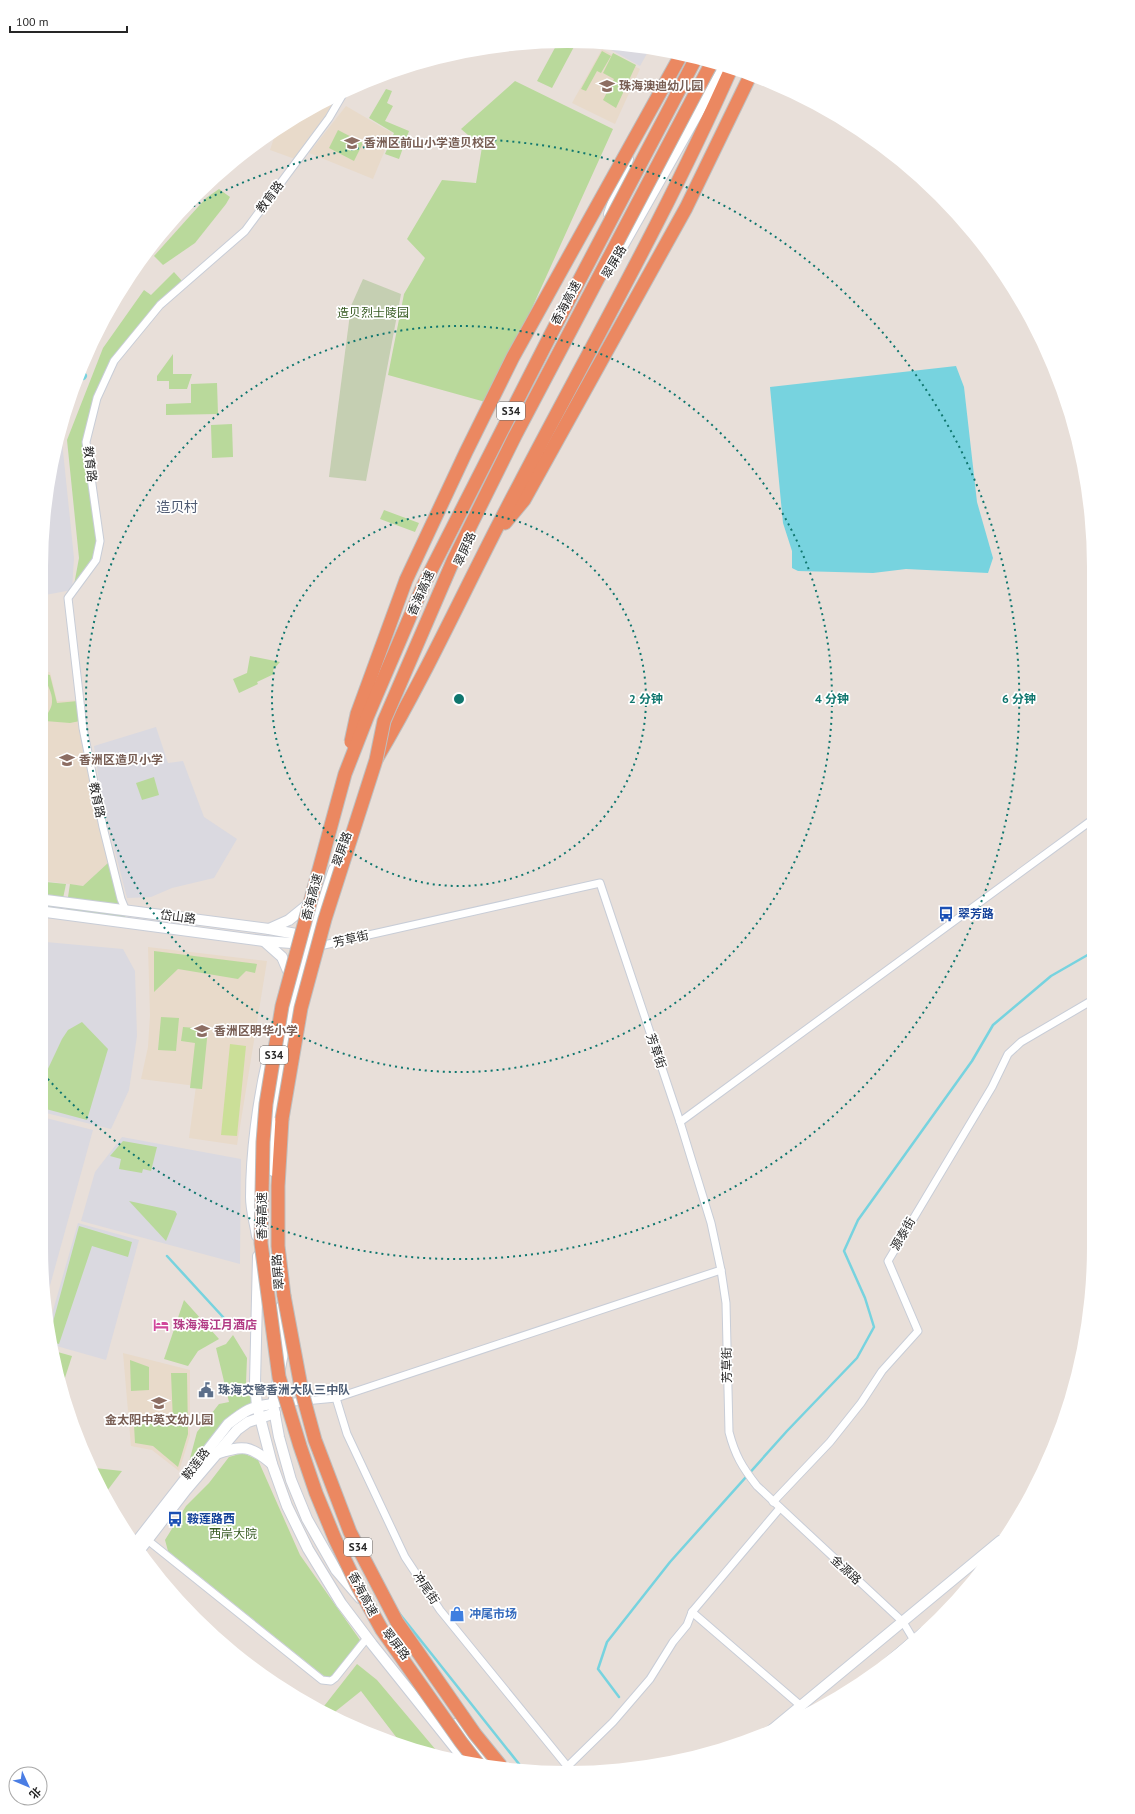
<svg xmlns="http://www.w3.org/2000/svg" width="1135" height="1814" font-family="'PT Sans','Noto Sans SC',sans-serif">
<rect width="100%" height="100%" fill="#e8dfd9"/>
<g fill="#dad9e0">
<polygon points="597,42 602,42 649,50 640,66"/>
<polygon points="62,441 74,558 72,590 45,595 45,499"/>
<polygon points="156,727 168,763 183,761 204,817 237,839 214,878 172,888 151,897 127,898 101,796 94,746"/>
<polygon points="46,942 123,949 135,971 137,1036 129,1090 111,1129 46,1113"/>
<polygon points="46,1118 93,1130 46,1300"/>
<polygon points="122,1137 241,1159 240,1264 81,1221 95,1172"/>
<polygon points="78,1223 139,1240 106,1360 53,1345 48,1328"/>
</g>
<g fill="#e8daca">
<polygon points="602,49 640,69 615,124 572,103"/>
<polygon points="338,96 326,116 295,159 270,150 276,132 304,111"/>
<polygon points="346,106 392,133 373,179 309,153"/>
<polygon points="45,672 50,672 57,701 80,700 111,860 83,886 46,881"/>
<polygon points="148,947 267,961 237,1145 189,1138 196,1086 141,1079 148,1047 150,1015"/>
<polygon points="123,1353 190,1370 190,1436 179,1471 152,1450 131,1446"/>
</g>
<g fill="#b9d99b">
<polygon points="576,43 552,88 537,81 557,44"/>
<polygon points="602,51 611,56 601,73 597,71 586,91 581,89"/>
<polygon points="613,53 636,65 616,108 603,100 614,79 603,73"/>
<polygon points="515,81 613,129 489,403 388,375 404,294 425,258 407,239 442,180 476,183 482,147 461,129"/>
<polygon points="386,89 392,91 387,103 393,106 385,121 409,131 399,159 385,154 394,133 369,118"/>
<polygon points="338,130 363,143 354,161 329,148"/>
<polygon points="219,189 230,197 226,204 195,243 163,265 154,256 206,198"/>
<polygon points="174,272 182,281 158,302 114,358 84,442 97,542 94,558 74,585 79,558 67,440 103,348 144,290 151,295"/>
<polygon points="173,354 173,374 192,374 187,389 169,389 169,381 157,381 157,376"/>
<polygon points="217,383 218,414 166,415 166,404 191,403 191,384"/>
<polygon points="232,424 233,457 212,458 211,425"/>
<polygon points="384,510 419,523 415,532 380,519"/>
<polygon points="250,656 280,662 273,670 274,674 257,682 258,684 239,693 233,679 247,673"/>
<path d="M45,674L50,675L57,703L78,701L80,721L70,723L45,721C46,714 52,709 52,702C53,691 45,684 45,674Z"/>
<polygon points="154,777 159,795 142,800 136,783"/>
<polygon points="109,862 126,919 66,910 70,884 83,886"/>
<polygon points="46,882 66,884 61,908 46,906"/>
<polygon points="154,951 257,964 255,973 246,971 238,979 178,969 154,992"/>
<polygon points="161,1017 179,1018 176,1051 158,1050"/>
<polygon points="82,1022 108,1049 87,1120 46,1109 46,1073 62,1039 68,1030"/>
<polygon points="183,1027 208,1029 202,1089 190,1088 195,1043 181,1041"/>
<polygon points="123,1141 157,1147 151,1171 143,1169 142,1173 119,1169 121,1159 110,1156"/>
<polygon points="129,1201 175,1211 177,1214 166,1241"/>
<polygon points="79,1226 132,1242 128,1257 92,1246 59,1344 52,1342 50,1333"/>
<polygon points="184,1300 219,1339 198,1351 188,1366 164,1359"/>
<polygon points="233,1335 247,1358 246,1383 255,1408 238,1417 184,1481 197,1432 219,1404 229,1402 216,1348 226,1344"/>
<polygon points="54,1351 72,1356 62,1387"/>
<polygon points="130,1360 149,1367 149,1390 131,1391"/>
<polygon points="171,1373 187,1373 188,1434 178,1467 153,1446 135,1443 134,1425 173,1422"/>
<polygon points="243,1453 258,1460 300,1555 360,1640 329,1680 168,1551 165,1540 186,1506 209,1483 229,1457"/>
<polygon points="95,1468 122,1471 107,1491"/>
<polygon points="357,1664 377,1680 441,1756 403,1746 361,1691 331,1715 321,1710"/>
</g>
<polygon fill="#c5cfb2" points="363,279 401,294 366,481 329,477 351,306"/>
<polygon fill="#cbdf98" points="230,1044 246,1046 237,1136 221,1135"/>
<polygon fill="#77d3df" points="956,366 964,387 977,502 993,558 988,573 906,569 873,573 798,571 792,568 792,551 783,523 770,387"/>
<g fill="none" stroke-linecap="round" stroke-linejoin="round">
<g stroke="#77d3df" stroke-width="2.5">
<polyline points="167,1256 234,1329"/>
<polyline points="399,1613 523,1769"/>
<polyline points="619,1697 598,1669 607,1642 670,1562 787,1431 857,1358 874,1327 865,1298 844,1251 858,1220 972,1061 993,1025 1051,976 1091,953"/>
</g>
<polyline stroke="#77d3df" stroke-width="8" points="79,374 83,376"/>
<g stroke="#c8cdd7" stroke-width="9">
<g id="street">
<polyline points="126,911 121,899 103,827 83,728 68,598 96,560 100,541 86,442 97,398 114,361 160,305 245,231 329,118 343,94"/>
<path d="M316,945H324L600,883L680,1122L711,1223L721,1270L726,1303L729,1432C735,1455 742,1467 757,1486L903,1622L915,1642"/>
<polyline points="680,1122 1092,820"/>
<polyline points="336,1398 347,1434 405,1557 440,1610 572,1772"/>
<polyline points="273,1404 336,1398 721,1270"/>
<polyline points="773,1502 830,1442 861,1403 882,1371 918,1331 888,1261 992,1087 1008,1054 1021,1042 1091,1001"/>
<polyline points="145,1538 322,1680 331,1681 335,1678 367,1638"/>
<polyline points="692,1612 801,1706"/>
<polyline points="567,1767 613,1722 650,1679 673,1642 687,1625 692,1612 780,1508"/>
</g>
</g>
<g stroke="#c8cdd7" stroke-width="12">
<g id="secondary">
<polyline points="609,214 628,159"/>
<polyline points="612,265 724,67"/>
<polyline points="46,900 269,929 307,936"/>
<polyline points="46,912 264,941 305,944"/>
<polyline points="269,929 289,920 305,907"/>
<polyline points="264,941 282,957 288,971"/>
<polyline points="273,1171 273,1143 280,1078 293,1009 309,944 334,869"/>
<path d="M257,1236C255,1223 251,1210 251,1197C251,1153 258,1100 268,1058"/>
<polyline points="258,1256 255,1383 257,1406 272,1464 287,1506 308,1549 341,1603 372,1644 467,1763"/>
<polyline points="281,1307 284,1348 273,1404 279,1437 291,1480 307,1519 336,1570 360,1598"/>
<path d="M216,1454C243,1445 250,1445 272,1464"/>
<path d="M134,1545L228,1424C246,1410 250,1407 273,1404"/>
<polyline points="139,1551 186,1490 237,1430 248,1422 275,1413"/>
<polyline points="888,1663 923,1633"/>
<polyline points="456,1724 488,1765"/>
<polyline points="768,1733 1000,1541"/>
</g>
</g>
<g stroke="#bebebe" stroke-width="15">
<g id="highway">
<polyline points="505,523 524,500 686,208 750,76"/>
<path d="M377,758C429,670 471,575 519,485C591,347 668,211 731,69"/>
<polyline points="282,1119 278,1186 278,1246 284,1296"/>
</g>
</g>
<use href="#street" stroke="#fff" stroke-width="7"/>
<use href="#secondary" stroke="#fff" stroke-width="10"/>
<use href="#highway" stroke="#eb8861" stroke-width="13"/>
<g stroke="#bebebe" stroke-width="15" stroke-linecap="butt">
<g id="highway-bridge">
<polyline points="351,742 357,714 406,580 466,452 513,357 681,55"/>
<polyline points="282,1119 301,1008 325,919 376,760 384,721 453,561 515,436 712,62"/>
<polyline points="284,1296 302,1392 315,1440 350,1532 397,1622 475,1734 501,1766"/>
<polyline points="478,1764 461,1742 382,1630 357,1585 335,1539 316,1493 300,1446 279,1377 261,1243 263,1142 266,1104 282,1006 345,774 368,715 423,586 550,336 696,58"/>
</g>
</g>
<use href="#highway-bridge" stroke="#eb8861" stroke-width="13"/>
</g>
<g fill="none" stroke="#0f766e" stroke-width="2" stroke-dasharray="2 4">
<circle cx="459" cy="699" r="187"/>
<circle cx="459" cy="699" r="373"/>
<path d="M183 212A560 560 0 1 1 46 1077"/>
</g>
<defs>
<g id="school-bare" transform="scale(1.2)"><path d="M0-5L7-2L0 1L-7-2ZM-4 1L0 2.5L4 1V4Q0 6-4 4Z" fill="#8d6e63" stroke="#fff" stroke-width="2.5" paint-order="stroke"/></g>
<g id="bus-bare" transform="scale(1.2)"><path d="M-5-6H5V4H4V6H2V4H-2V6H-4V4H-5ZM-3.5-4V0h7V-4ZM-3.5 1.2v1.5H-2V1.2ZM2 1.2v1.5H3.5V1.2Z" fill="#1a4fb4" stroke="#fff" stroke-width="2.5" paint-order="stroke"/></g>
<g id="hotel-bare" transform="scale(1.2)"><path d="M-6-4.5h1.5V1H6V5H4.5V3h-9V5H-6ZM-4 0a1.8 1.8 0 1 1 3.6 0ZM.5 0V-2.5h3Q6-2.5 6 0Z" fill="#d1479c" stroke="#fff" stroke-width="2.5" paint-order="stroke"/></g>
<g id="civic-bare" transform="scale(1.2)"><path d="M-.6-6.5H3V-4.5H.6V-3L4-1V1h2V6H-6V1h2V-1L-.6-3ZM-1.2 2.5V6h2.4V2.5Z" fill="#5c6f8a" stroke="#fff" stroke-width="2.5" paint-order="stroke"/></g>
<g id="shop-bare" transform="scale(1.2)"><path d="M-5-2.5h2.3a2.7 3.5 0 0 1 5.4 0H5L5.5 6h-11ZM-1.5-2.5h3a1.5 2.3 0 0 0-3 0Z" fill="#3f7fe0" stroke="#fff" stroke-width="2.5" paint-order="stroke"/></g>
</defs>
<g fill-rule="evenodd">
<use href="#school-bare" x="607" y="86"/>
<use href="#school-bare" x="352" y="143"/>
<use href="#school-bare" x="67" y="760"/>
<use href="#bus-bare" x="946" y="914"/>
<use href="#school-bare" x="202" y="1031"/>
<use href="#hotel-bare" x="161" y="1325"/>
<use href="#civic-bare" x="206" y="1390"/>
<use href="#school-bare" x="159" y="1403"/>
<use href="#bus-bare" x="175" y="1519"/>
<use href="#shop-bare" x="457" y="1614"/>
</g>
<g text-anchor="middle" stroke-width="3.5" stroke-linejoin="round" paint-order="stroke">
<g fill="#fff" stroke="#676767" stroke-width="1">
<rect x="497" y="402" width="28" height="18" rx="3"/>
<rect x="260" y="1046" width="28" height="18" rx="3"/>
<rect x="344" y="1538" width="28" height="18" rx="3"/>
</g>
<g font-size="11" font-weight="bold" fill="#262626">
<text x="511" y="415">S34</text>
<text x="274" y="1059">S34</text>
<text x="358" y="1551">S34</text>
</g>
<g font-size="12" font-weight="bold" fill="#785e54" stroke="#fff" text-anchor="start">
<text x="619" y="90">珠海澳迪幼儿园</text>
<text x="364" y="147">香洲区前山小学造贝校区</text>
<text x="79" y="764">香洲区造贝小学</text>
<text x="214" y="1035">香洲区明华小学</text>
<text x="159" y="1424" text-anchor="middle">金太阳中英文幼儿园</text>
</g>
<g font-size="12" fill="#262626" stroke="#fff">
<text transform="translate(270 197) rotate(-53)" y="4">教育路</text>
<text transform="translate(614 262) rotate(-60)" y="4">翠屏路</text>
<text transform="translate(566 303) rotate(-62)" y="4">香海高速</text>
<text transform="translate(90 464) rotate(83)" y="4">教育路</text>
<text transform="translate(465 549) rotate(-66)" y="4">翠屏路</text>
<text transform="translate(421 593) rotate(-66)" y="4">香海高速</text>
<text transform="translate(97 800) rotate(78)" y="4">教育路</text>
<text transform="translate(342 849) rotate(-71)" y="4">翠屏路</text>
<text transform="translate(312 897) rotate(-75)" y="4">香海高速</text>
<text transform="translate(178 917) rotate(7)" y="4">岱山路</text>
<text transform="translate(351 939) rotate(-13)" y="4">芳草街</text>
<text transform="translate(656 1051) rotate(71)" y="4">芳草街</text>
<text transform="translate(262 1216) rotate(-90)" y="4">香海高速</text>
<text transform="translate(903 1234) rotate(-60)" y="4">源泰街</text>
<text transform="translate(278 1272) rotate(-95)" y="4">翠屏路</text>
<text transform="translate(727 1365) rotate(-91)" y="4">芳草街</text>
<text transform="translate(196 1464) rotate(-53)" y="4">鞍莲路</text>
<text transform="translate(846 1570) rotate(43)" y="4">金源路</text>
<text transform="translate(426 1588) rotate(56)" y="4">冲尾街</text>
<text transform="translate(363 1594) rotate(62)" y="4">香海高速</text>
<text transform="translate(396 1644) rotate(52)" y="4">翠屏路</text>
</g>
<g font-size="12" fill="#355920" stroke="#fff">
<text x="373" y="317">造贝烈士陵园</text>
<text x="233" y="1538">西岸大院</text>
</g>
<g font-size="12" font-weight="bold" fill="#164399" stroke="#fff" text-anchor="start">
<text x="958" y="918">翠芳路</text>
<text x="187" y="1523">鞍莲路西</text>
</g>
<g font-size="12" font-weight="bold" fill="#b23c85" stroke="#fff" text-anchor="start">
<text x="173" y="1329">珠海海江月酒店</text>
</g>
<g font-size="12" font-weight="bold" fill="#4e5e75" stroke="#fff" text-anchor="start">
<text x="218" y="1394">珠海交警香洲大队三中队</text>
</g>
<g font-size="12" font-weight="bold" fill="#366cbe" stroke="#fff" text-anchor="start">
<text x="469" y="1618">冲尾市场</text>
</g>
<g font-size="14" fill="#4d5971" stroke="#fff">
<text x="177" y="512">造贝村</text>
</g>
</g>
<path d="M0 0H1135V1814H0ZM567 48H568A519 519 0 0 1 1087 567V1247A519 519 0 0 1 568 1766H567A519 519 0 0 1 48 1247V567A519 519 0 0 1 567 48Z" fill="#fff" fill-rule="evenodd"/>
<circle cx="459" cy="699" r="6" fill="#0f766e" stroke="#fff" stroke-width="2"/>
<g font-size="12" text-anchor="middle" font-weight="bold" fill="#0f766e" stroke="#fff" stroke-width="3.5" stroke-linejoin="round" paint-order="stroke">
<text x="646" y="703">2 分钟</text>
<text x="832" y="703">4 分钟</text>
<text x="1019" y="703">6 分钟</text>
</g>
<g transform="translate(28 1786) rotate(134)"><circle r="19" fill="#ffffff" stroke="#a8a8a8"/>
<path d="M0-3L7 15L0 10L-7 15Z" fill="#4a7de4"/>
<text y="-6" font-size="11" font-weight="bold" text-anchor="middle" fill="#262626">北</text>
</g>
<path d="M10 26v6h117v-6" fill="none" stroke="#262626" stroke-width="2"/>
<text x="16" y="26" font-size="12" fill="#262626" stroke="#ffffff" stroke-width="3" paint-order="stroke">100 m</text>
</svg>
